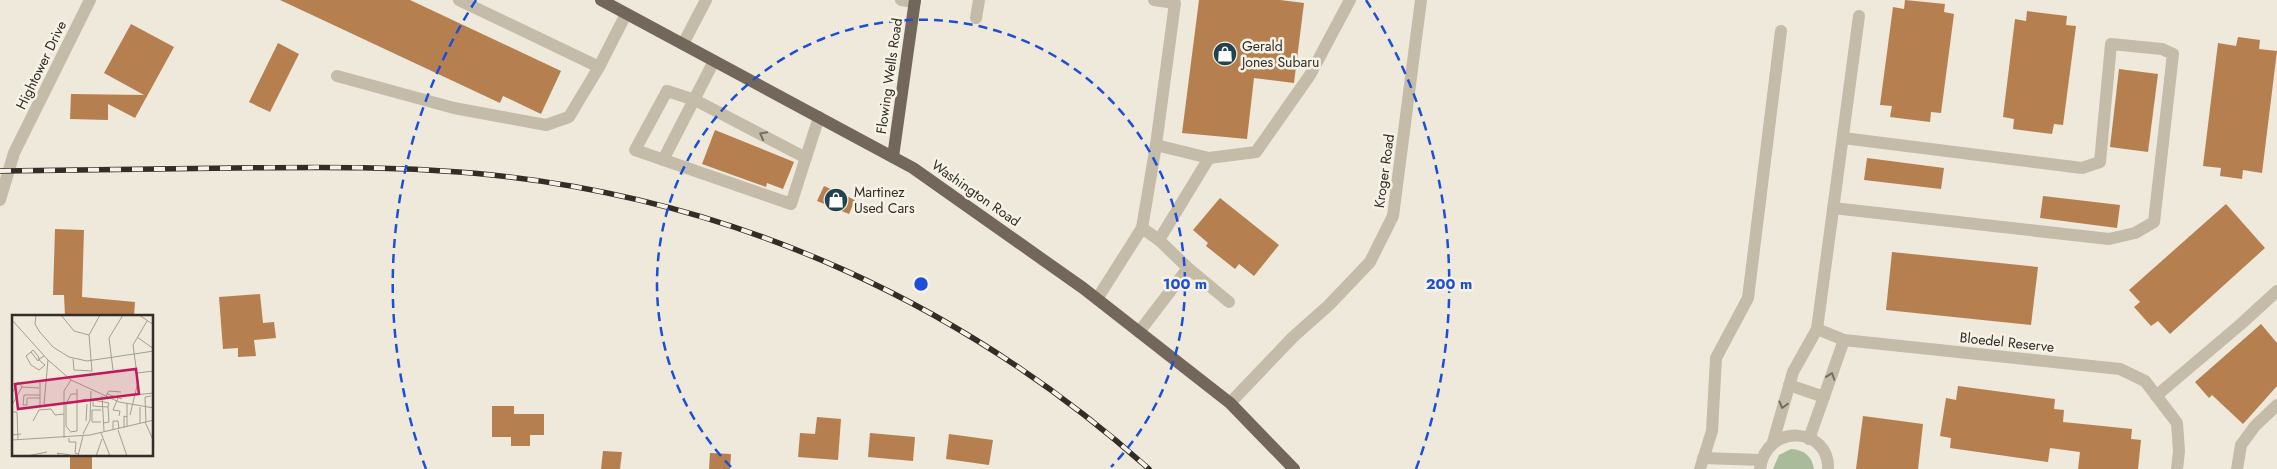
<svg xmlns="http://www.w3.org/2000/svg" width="2277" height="469" font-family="Jost,sans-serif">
<rect width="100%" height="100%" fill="#eee9da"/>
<path fill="#aabb9c" d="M1791,449C1804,450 1812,456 1814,469H1773L1779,455Z"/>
<g fill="#b67f50">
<polygon points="280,0 410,0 561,71 541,114 503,96 500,103"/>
<polygon points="1199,0 1280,0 1304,3 1294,83 1254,78 1247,139 1182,133"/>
<polygon points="1905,0 1945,4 1944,12 1954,14 1941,113 1931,112 1930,122 1890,117 1892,106 1880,105 1893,7 1904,9"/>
<polygon points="2027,11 2067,16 2066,25 2076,26 2063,125 2054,124 2052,134 2013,129 2014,119 2003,117 2015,19 2026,21"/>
<polygon points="131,24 174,47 135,118 108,104 108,120 70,119 71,94 144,95 104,73"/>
<polygon points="2238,37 2260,40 2259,49 2277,51 2262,173 2243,170 2242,179 2220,176 2221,168 2203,166 2218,43 2236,46"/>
<polygon points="278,43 299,54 270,112 249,102"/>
<polygon points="2119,69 2158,74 2148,152 2110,147"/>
<polygon points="715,130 794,162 783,189 767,183 766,187 702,164"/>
<polygon points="1867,158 1944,168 1941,189 1864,180"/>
<polygon points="824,186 855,200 849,214 817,201"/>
<polygon points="2043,196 2120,205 2117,228 2040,218"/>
<polygon points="1220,198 1279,245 1254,276 1239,264 1235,269 1206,246 1208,243 1193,230"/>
<polygon points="2226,204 2265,248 2170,334 2158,321 2151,326 2134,307 2140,302 2129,290"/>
<polygon points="55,229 84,230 82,297 135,302 134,316 65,316 64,295 53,295"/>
<polygon points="1892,252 2038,267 2031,325 1886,310"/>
<polygon points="260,294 263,323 274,322 276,338 254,340 256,356 238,357 238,348 223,349 219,297"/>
<polygon points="2261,324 2277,343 2277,386 2243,424 2212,395 2209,398 2195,382"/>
<polygon points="1958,386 2055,399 2054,409 2064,410 2063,422 2132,429 2131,439 2141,440 2138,469 2078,469 2080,452 2050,448 2048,462 1950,448 1951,438 1940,436 1946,398 1956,400"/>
<polygon points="492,406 514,406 514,414 544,414 544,435 530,435 530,446 511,446 511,437 492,437"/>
<polygon points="1863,416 1923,424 1918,469 1856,469"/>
<polygon points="817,417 841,419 838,460 798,457 800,433 815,434"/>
<polygon points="870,433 915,437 913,461 868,457"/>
<polygon points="949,434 993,440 989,465 946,459"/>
<polygon points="603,451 622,452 620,469 601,469"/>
<polygon points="710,453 731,454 730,469 709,469"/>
<rect x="70" y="455" width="22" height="14"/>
</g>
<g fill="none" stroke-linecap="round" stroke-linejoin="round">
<g stroke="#c4bba8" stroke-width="12">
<polyline points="459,0 599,67 626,14"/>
<polyline points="901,0 915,2"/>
<polyline points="1859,16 1817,329 1844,340 2120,369 2145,381 2177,423 2179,451 2177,469"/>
<polyline points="976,18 979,0"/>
<polyline points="683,44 706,0"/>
<polyline points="337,76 454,108 546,125 569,117 599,67"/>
<polyline points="1156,145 1209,158 1256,152 1310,75 1350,0"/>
<polyline points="806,158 695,100 667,91 635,150 791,204 819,117"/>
<polyline points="663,160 714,61"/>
<polyline points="0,200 14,153 90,0"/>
<polyline points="1833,208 2109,239 2135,233 2154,222 2173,54 2162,49 2111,44 2100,162 2082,168 1843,138"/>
<polyline points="1142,228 1156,145 1175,3 1154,0"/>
<polyline points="1159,240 1209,158"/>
<polyline points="1097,299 1142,228 1159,240 1188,268"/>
<polyline points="1139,332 1188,268 1229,302"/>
<polyline points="1789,385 1824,397"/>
<polyline points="2156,396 2241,324 2277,291"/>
<polyline points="1230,403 1293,337 1329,305 1370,262 1393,216 1421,0"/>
<polyline points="1809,439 1844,340"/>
<polyline points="1773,442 1793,372 1817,329"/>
<polyline points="1703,458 1761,460"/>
<polyline points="1700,469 1712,431 1716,358 1748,298 1781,31"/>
<path d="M1760,469C1766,422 1830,427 1828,469"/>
<polyline points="2237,469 2241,445 2255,426 2277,405"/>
</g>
<g stroke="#72675a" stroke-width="12">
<polyline points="601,0 913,168 1083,288 1230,403 1294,469"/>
<polyline points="893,157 915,0"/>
</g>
<g stroke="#322d27" stroke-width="5.5">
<path id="rail" d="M0,171C78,170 156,169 234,168C320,167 406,166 492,175C739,201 964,304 1149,469"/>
</g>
<use href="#rail" stroke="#f6f2e6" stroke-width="4" stroke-dasharray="11" stroke-linecap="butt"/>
</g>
<defs><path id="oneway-chevron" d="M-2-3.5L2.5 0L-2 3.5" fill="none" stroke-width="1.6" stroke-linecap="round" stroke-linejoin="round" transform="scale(1.25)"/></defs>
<g stroke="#746d61">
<use href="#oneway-chevron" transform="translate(763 135) rotate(-152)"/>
<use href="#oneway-chevron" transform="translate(1831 376) rotate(-71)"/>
<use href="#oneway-chevron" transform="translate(1783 405) rotate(105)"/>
</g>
<g fill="none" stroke="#1d4ed8" stroke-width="2.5" stroke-dasharray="9 6">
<path d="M731 467A264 264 0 1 1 1111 467"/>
<path d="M426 469A528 528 0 0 1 476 0M1366 0A528 528 0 0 1 1416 469"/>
</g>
<defs>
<g id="shop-disc" transform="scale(1.25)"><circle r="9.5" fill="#22424e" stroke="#f6f2e6"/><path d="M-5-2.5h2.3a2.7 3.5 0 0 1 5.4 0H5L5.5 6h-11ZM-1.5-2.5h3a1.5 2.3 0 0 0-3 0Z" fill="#fff"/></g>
</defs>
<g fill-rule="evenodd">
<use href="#shop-disc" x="1225" y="54"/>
<use href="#shop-disc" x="836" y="200"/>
</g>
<g text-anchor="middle" stroke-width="5" stroke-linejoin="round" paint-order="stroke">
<g font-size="14" fill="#322d27" stroke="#f6f2e6" text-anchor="start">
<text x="1242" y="51">Gerald<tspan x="1242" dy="16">Jones Subaru</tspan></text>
<text x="854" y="197">Martinez<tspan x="854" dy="16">Used Cars</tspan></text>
</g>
<g font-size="14" fill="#322d27" stroke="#f6f2e6">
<text transform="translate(41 65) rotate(-64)" y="5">Hightower Drive</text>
<text transform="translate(889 76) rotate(-82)" y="5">Flowing Wells Road</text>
<text transform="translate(1384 171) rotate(-82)" y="5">Kroger Road</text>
<text transform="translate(976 193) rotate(35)" y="5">Washington Road</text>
<text transform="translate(2007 342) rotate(6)" y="5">Bloedel Reserve</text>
</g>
</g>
<g transform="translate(12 315)">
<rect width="141" height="141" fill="#eee9da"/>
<path fill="none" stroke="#a39e92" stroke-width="1" d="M24,0L23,9L27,16L41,32L57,42L75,46L142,36M49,0L62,16L77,20M127,0L142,10M0,5L36,45L59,65L107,87L142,93M125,22L142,34M19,37L21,35L26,41L27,44L28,46L33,50L27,55L19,50L14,41L19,37L26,46L27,44L32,41M61,44L62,55L80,56L77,20L88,0M101,55L97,23L111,0M125,58L142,56M28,67V90M10,72L27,73M65,74V86L75,84M0,78L6,67L10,72M95,79L97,76L109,77M122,80L142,78M90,81L92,116M94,82L95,79L110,84M28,83H15V90H11L12,80H28M106,83L101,95L108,96L107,101M81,85V91L96,92L97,88M81,85L97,88M32,89L36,45M115,89V112M0,90L10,72M128,92V108M0,97H5L6,125M0,98V120L9,119M118,100L126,67L121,30L135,6M21,106L27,95L39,94L43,100L52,99M74,106L75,89M89,107H80V95H89M133,107L142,127M134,107L133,82L139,81M91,108L97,107L96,92M112,113V101L115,102M101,115V106H106L107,114M106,115L115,141M58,116L54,111V89L59,79H65M58,117L65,116V86M89,118L98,141M71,119L78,105L79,76M52,123V76L59,65M57,123V127H64L63,138L66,139M0,125L78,120L142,105M15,141L35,137M48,141L45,138L58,140M66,141L71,121M84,141L90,124"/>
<path fill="#c2185b" fill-opacity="0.15" stroke="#c2185b" stroke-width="2.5" d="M124,54L127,79L6,94L3,69Z"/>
<rect width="141" height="141" fill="none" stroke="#322d27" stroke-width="2.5"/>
</g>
<circle cx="921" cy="284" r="8" fill="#1d4ed8" stroke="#f6f2e6" stroke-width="2.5"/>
<g font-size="15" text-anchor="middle" font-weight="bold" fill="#1d4ed8" stroke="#f6f2e6" stroke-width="5" stroke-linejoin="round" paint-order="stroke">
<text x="1185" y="289">100 m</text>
<text x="1449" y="289">200 m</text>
</g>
</svg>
